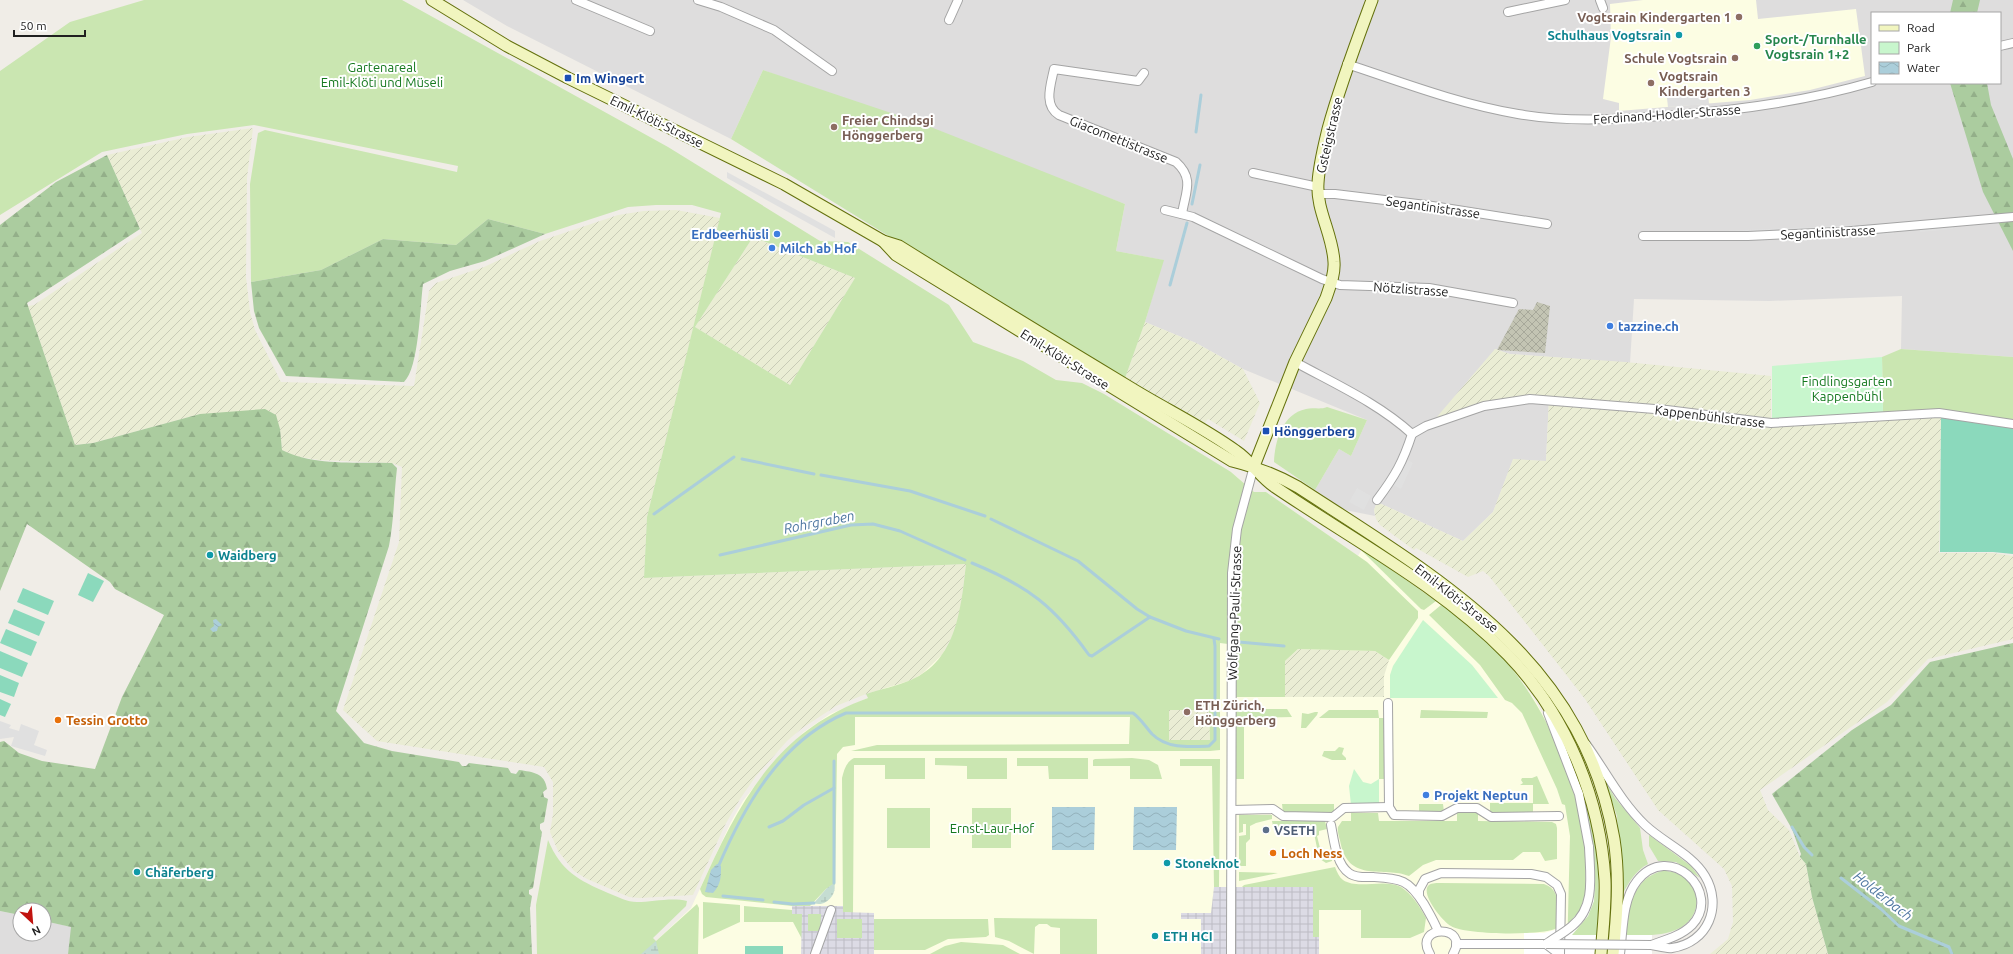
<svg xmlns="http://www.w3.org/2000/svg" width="2013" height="954" font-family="Ubuntu,sans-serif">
<defs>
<pattern id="construction-cross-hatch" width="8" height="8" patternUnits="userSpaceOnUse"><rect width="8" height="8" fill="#c3c4b3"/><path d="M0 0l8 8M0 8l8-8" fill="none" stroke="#a7a89a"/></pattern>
<pattern id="farmland-furrows" width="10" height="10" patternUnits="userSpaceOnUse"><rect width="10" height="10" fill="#eaedd4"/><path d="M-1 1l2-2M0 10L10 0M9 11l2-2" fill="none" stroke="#c8cbb6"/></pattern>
<pattern id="forest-firs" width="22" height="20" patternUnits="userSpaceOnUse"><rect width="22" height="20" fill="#abcc9f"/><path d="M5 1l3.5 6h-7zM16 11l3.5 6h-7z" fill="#93af89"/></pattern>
<pattern id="wetland-marsh" width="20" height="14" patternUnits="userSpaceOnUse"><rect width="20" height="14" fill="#c5ddd2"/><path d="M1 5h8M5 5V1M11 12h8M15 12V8" fill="none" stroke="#a9bdb4"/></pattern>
<pattern id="plaza-grid" width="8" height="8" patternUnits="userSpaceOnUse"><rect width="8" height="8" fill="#dcdbe5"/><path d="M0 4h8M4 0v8" fill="none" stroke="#bcbcc4"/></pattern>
<pattern id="water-waves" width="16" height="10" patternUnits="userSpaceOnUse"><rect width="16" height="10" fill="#abceda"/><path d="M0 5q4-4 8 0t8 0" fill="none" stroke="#93b1bb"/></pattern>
</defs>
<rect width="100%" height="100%" fill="#f0ede7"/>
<g fill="#dedddd" fill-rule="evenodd">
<path d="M463,0H2013V357L1901,349L1902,296L1769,301L1634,299L1630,363L1510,354L1495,349L1475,406L1504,399L1528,397L1549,398L1546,461L1513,460L1493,512L1463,541L1377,502L1374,510L1375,516L1345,510L1315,490L1339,449L1351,456L1367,420L1243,369L1196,343L1145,322L1163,260L1116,251L1125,204L763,70L731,139L507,26ZM1872,13H2000V83H1872Z"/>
<polygon points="0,911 20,915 20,934 44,934 44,921 72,927 68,954 0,954"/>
</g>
<g fill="#fcfde3">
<polygon points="1643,0 1756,0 1758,19 1856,9 1865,76 1810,90 1750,100 1619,111 1619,103 1603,99 1611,37 1610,4"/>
<polygon points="1231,472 1254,492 1266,492 1358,556 1362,549 1446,608 1512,668 1523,683 1535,700 1583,788 1598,862 1600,888 1595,954 659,954 656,941 691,908 731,822 743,801 775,760 804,732 830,714 868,698"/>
</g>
<polygon fill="url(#construction-cross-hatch)" points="1537,302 1550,306 1545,353 1497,350 1519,309 1533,310"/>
<g fill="url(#farmland-furrows)">
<polygon points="253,128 247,178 246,277 250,312 255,330 281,382 414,386 429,291 436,283 484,267 540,241 618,215 644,211 676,210 720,218 647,517 644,578 966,564 960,613 952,636 942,655 923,673 912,680 866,694 836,706 801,729 787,741 756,776 740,799 725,825 693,895 640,898 629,897 587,879 574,871 558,851 550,832 553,814 553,782 544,767 377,741 343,710 399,542 402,467 392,463 319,460 294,456 282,450 280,429 200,414 93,443 75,445 28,306 34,305 142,233 107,155 188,137"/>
<polygon points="753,237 855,278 790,385 695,327"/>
<polygon points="1145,322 1196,343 1243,369 1260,403 1244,441 1208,419 1202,427 1124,381"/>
<polygon points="1495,349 1510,354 1625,362 1771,376 1771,426 1941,416 1939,553 1993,553 2013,556 2013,639 1928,659 1887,702 1760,790 1768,810 1789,830 1800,857 1806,864 1812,897 1828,954 1710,954 1728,939 1733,922 1732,886 1724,869 1658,810 1585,699 1489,576 1483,571 1468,577 1416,548 1414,550 1380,525 1376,519 1374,510 1377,502 1463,541 1493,512 1513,459 1546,461 1549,398 1528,397 1504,399 1436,418"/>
<polygon points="1298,649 1375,651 1389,660 1384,676 1384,697 1285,697 1285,661"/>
<polygon points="1169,710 1209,710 1210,740 1169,740"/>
</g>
<g fill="#cae6b1" fill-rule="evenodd">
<path d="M144,0H402L668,147L820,241L848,242L949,305L973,342L1023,361L1056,380L1082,383L1104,394L1231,472L1254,492H1266L1367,562L1418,611V618L1389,660L1375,651L1298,649L1285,661V697H1236V645L1220,643V750L1210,751H851L877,745L1129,744L1130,717H855V745L843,747L837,754L835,886L834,884L826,889L810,906H792L706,897L702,894L700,889C739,803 774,732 868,698L866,694C881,689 897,686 911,680C957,660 961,608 966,564L644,578L647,517L721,213L692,205H656L628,207L545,234L488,219L456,245L383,239L321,270L251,282L250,184L258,133L265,130L457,172L458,166L254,125L187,134L102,152L0,215V71L70,22ZM753,237L855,278L790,385L695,327ZM1169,710H1209L1210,740H1169Z"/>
<polygon points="763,70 918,122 1125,204 1116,251 1164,260 1145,322 1124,381 731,139"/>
<polygon points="1901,349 2013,357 2013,421 1966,413 1939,411 1883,414 1882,357"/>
<path d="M1327,407L1367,420L1351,456L1339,449L1315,490L1274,462C1275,441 1282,414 1306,409C1313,407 1320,410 1327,407Z"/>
<polygon points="1362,549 1436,601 1424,610 1421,609 1362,551"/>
<path d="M1441,605C1519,653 1564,738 1582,826L1589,824L1580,788H1583C1601,849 1601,891 1595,954H1567L1570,836L1565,805L1562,804L1557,789L1522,713L1512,703L1505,700L1480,665L1429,615Z"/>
<polygon points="1236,709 1287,709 1292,717 1244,718 1244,779 1236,779"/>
<polygon points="1329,710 1378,710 1379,718 1384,718 1385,779 1379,779 1379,718 1319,718"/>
<polygon points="1421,710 1488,712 1487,718 1420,718"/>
<polygon points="1315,712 1318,712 1317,715 1306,728 1301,728 1302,713 1308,714"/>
<polygon points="1339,747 1344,748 1342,754 1346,758 1346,760 1332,760 1322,756 1324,751 1335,751"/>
<path d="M854,758H925V779H885V765H854L853,913L843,912L842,778C844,770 846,762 854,758Z"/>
<polygon points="935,758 1007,758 1007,779 967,779 967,766 935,765"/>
<polygon points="1017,758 1088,758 1088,779 1049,779 1048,766 1017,766"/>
<polygon points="1132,758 1149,760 1158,765 1162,779 1130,779 1130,766 1093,766 1093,760 1095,759"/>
<polygon points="1180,759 1220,759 1219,887 1214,887 1212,766 1180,766"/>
<polygon points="1537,776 1549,804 1533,804 1533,812 1490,812 1490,803 1533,803 1533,785 1520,785 1523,783 1521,780 1522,778 1532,778"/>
<path d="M1605,781L1615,798L1640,828L1643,850L1648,864C1635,871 1629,882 1622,895L1617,816Z"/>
<polygon points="1282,804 1334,804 1334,813 1283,812"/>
<polygon points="1419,804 1443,804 1444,812 1419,812"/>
<rect x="887" y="808" width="43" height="40"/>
<rect x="972" y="808" width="39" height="40"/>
<path d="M1351,813H1378L1379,821H1457V813H1478V821L1552,822L1556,824L1557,828V859L1545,861L1540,852H1523L1513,860H1436L1423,865L1409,876C1384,866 1350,883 1341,845C1340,839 1337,833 1338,827L1342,821H1351Z"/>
<polygon points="1239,815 1272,815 1272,819 1256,823 1250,826 1250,839 1246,843 1246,866 1239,866 1239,836 1246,835 1246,824 1243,824 1243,832 1239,833"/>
<polygon points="1272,821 1325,821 1327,829 1319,831 1319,835 1317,836 1321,852 1318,853 1313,828 1285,831 1286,834 1280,835 1279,830 1274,831"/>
<polygon points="1649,835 1691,866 1700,878 1676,862 1658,861 1649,846"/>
<path d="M548,840C561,871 578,880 608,893C618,897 627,902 637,902C652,902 672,897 687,901L686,906L653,938L656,941L697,904L699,908L698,954H537L536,905Z"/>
<polygon points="1323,854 1332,855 1332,861 1326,863 1320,859 1318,855"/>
<path d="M1335,867C1337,872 1339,877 1343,880C1358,890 1384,878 1401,887C1412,894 1420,907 1426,918L1424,932L1410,938H1361V910H1319V937H1313L1242,887L1244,885Z"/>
<path d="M1662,871C1697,870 1710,911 1680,928C1663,937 1643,935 1626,935C1629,908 1632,879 1662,871Z"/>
<polygon points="1239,872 1278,873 1239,881"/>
<path d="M1439,883L1544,884C1563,890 1557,913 1557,928C1543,936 1465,935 1451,926C1443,922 1421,895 1428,886C1430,883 1436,883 1439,883Z"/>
<polygon points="703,902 740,905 740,922 703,939"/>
<polygon points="744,906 792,910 792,914 802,914 802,939 793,922 744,922"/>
<rect x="808" y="914" width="13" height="17"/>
<polygon points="994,918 1097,919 1097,954 1060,954 1060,928 1051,927 1047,924 1039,924 1035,927 1034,954 1009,941 995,937"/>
<rect x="837" y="919" width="25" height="19"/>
<polygon points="873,919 988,919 989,935 986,937 948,939 925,950 874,950"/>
<polygon points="961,942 1003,945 1020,954 930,954 945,946"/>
</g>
<g fill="url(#forest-firs)">
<polygon points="1953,0 1980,0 1977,13 1950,13"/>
<polygon points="1950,83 1987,83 1991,105 2013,159 2013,251 1983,192"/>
<path d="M107,155L140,229L27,303L75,445L93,443L200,414L265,409L276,415L280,429L282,450C314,466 356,462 392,463L397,468C394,494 394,520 389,546L336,711L364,743L392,751L459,762L462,766H466L469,763L508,768L511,773L516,774L519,770C533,772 545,773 547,789L543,792L544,797L548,799L544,822L540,824V829L542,832L533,888L529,890V894L532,896L530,908L532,954H68L71,927L44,921V910H20V915L0,911V742L4,741L19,753L42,761L95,769L122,697L164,615L115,589L110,582L27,524L0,591V225L56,182Z"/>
<path d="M488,219L545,234L485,261L450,271L423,284C420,306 419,368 404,382L286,376L259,328L254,311L251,282L321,270L383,239L456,245Z"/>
<polygon points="2013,643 2013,954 1828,954 1812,897 1806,864 1800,857 1801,854 1792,829 1772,794 1852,730 1891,705 1930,662"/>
</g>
<g fill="url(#wetland-marsh)">
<path d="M834,883C838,894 825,908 814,903L826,889Z"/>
<polygon points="656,941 659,954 641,954"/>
</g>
<g fill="#c8f6cd">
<polygon points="1882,357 1883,414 1772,421 1772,366"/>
<polygon points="1423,620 1472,665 1498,698 1390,698 1390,675 1393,666"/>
<polygon points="1354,769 1363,782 1371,784 1379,779 1379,805 1351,805 1349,786"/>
</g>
<g fill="#8bd9bc">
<polygon points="1941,416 2013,427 2013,554 1993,552 1940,552"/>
<polygon points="88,573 104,581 93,602 78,595"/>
<polygon points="23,588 54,601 48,615 17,602"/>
<polygon points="14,609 45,622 39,636 8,623"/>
<polygon points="6,629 37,642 31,656 0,643"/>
<polygon points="0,651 28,663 22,677 0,668"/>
<polygon points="0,675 19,683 14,697 0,692"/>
<polygon points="0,699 11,704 5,717 0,715"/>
<rect x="745" y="946" width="38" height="8"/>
</g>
<g fill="#e0e0e0">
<polygon points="1708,94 1709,104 1668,107 1667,98"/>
<polygon points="727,172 835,231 835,238 727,178"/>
<polygon points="1418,207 1478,217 1478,219 1418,209"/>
<polygon points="1921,222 1921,225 1724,234 1724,231"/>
<polygon points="1953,227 1953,229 1920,232 1920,229"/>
<polygon points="1894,231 1894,234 1829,237 1828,235"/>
<polygon points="1802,236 1802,239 1724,241 1724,238"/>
<polygon points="1406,459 1413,463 1401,489 1391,484"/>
<polygon points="1357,488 1371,496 1364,510 1349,502"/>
<polygon points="0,721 11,725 9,728 19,731 21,724 39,731 34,745 47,750 45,756 11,746 14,737 0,739"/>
</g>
<g fill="url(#plaza-grid)" fill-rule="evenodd">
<polygon points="1214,887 1227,887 1227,954 1201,954 1201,919 1181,919 1181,913 1211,913"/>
<polygon points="1236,887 1313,887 1313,937 1319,937 1319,954 1236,954"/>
<path d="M792,906H843V912L874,913V954H801L802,914H792ZM808,914H821L820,931H808ZM837,919H862V938H837Z"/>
</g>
<g fill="url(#water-waves)">
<polygon points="216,619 222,625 218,627 217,631 213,632 210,629 214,626 213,620"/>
<polygon points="1052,807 1095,807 1094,850 1052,850"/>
<polygon points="1134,807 1177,807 1176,850 1133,850"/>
<path d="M717,864L721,866C721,877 721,884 713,893L705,892L711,870Z"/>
</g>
<polygon fill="#fff" points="1593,847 1595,881 1594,901 1588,916 1572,935 1652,935 1652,954 1524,954 1524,933 1544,933 1558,929 1570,922 1580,910 1586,892 1585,848"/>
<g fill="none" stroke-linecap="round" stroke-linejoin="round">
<g stroke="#abceda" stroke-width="3">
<polyline points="1196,132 1201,95"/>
<polyline points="1192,204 1200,165"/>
<polyline points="1170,285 1187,223"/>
<polyline points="742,459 814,474"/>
<polyline points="821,475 910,491 985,516"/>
<polyline points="654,514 734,457"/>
<polyline points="991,519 1078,561 1137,609 1150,617 1186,631 1219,639"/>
<polyline points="720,555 851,525 873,524 900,531 965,560"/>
<path d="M972,563C1028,586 1054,606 1089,655L1092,656L1150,617"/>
<polyline points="1239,642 1284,646"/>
<polyline points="834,761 834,883"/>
<polyline points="769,827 783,821 804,805 834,788"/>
<polyline points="1792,827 1804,847 1812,855"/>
<path d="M719,865C745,804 782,740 846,713H1133C1141,719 1145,726 1152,734C1167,749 1189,747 1209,746L1215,740V646L1214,639"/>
<polyline points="1841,878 1881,909 1899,926 1949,947 1952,954"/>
<polyline points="723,896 763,900"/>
<polyline points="774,902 793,904 814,903"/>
</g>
<g stroke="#a4a4a4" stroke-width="10">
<g id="street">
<polyline points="576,0 650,31"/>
<polyline points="698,0 721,7 774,30 832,71"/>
<polyline points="1600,0 1603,8"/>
<polyline points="1508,12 1565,0"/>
<polyline points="949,20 958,0"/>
<polyline points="2000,46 2013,43"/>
<path d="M1347,64C1404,83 1459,104 1518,114C1570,123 1623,119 1675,115C1742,110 1807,101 1872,82"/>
<path d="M1144,73L1138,81L1054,69C1051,84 1043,105 1059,115L1176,162C1195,179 1185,193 1182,214"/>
<polyline points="1253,173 1318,187"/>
<polyline points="1318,194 1335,194 1426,205 1547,224"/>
<polyline points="1165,210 1193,217 1322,279 1340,285 1429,288 1513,303"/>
<polyline points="1643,236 1748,236 1840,232 2013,217"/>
<path d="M1295,362C1335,384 1378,403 1412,434"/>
<polyline points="1412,434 1426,426 1484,406 1530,399 1667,410 1771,423 1939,413 2013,424"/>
<path d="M1377,500C1395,476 1403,462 1412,434"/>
<polyline points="1388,703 1389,807"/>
<polyline points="1548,713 1579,794 1589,847"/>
<path d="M1586,744C1606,772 1621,802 1645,825C1664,843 1692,854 1705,876C1723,906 1708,943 1672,948C1666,949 1658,946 1651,945"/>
<polyline points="1389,807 1394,815 1442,816 1457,808 1477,808 1491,817 1559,816"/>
<polyline points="1232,810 1273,809 1283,816 1333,817 1344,808 1389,807"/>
<path d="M1331,825C1334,840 1336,864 1349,873C1355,878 1366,877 1373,877C1401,879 1408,879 1424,904C1429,913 1434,921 1438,931"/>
<polyline points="1419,895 1419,890 1425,879 1441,873 1531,874 1546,877 1557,885 1561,894 1560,954"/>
<polyline points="1456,944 1546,944 1559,954"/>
<polyline points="815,954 831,910"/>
<polyline points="1231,954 1232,573 1237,529 1254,466"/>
<path d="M1430,954C1412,924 1471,924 1453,954"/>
<path d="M1620,954C1623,931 1622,900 1637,881C1669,840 1723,892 1692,925C1681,936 1665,940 1651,945"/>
</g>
</g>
<g stroke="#64710d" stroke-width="13">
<g id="secondary">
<path d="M432,0L507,46L568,78L784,184L883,241L899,246C976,294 1053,341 1131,388C1165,409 1203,427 1236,451C1251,461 1260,477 1275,487C1353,540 1441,586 1508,655C1566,715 1600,797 1605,880C1606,904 1603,929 1601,954"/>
<path d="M883,241L896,255L1232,461C1256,467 1277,475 1298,487C1439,579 1583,658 1614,839C1620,877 1617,916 1613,954"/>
<path d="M1254,466L1295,362L1326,298C1330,286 1335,274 1334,262C1333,235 1316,210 1318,183C1319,165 1324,146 1328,129C1340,85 1356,43 1372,0"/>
</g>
</g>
<use href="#street" stroke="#fff" stroke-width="8"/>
<use href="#secondary" stroke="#f1f5bf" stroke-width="11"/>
<g stroke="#a4a4a4" stroke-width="10" stroke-linecap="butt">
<g id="street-bridge">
<path d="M1546,944C1554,938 1564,933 1572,926C1596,907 1590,875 1589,847"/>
<polyline points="1546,944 1651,945"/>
</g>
</g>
<use href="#street-bridge" stroke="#fff" stroke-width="8"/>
</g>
<g fill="#8d6e63" stroke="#fff" stroke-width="1.5">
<circle cx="1739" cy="17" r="4"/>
<circle cx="1735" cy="58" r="4"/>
<circle cx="1651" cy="83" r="4"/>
<circle cx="834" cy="127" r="4"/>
<circle cx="1187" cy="712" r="4"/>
</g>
<g fill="#0f9aa8" stroke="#fff" stroke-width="1.5">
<circle cx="1679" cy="35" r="4"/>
<circle cx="210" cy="555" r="4"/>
<circle cx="1167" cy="863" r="4"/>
<circle cx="137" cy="872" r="4"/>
<circle cx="1155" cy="936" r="4"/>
</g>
<circle fill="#2e9e5b" stroke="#fff" stroke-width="1.5" cx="1757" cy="46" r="4"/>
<g fill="#1a4fb4" stroke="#fff" stroke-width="1.5">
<rect x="564" y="74" width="8" height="8" rx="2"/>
<rect x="1262" y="427" width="8" height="8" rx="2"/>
</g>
<g fill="#3f7fe0" stroke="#fff" stroke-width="1.5">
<circle cx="777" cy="234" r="4"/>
<circle cx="772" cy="248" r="4"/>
<circle cx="1610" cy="326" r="4"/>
<circle cx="1426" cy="795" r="4"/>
</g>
<g fill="#e8710a" stroke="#fff" stroke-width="1.5">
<circle cx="58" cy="720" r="4"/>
<circle cx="1273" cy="853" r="4"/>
</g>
<circle fill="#5c6f8a" stroke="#fff" stroke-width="1.5" cx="1266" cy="830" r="4"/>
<g text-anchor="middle" stroke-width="4" stroke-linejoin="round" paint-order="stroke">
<g font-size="13" font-weight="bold" fill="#785e54" stroke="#fff" text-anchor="start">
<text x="1731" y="22" text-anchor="end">Vogtsrain Kindergarten 1</text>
<text x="1727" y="63" text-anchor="end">Schule Vogtsrain</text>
<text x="1659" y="81">Vogtsrain<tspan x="1659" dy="15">Kindergarten 3</tspan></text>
<text x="842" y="125">Freier Chindsgi<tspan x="842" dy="15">Hönggerberg</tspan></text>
<text x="1195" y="710">ETH Zürich,<tspan x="1195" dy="15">Hönggerberg</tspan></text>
</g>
<g font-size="13" font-weight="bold" fill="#0d838f" stroke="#fff" text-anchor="start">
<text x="1671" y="40" text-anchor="end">Schulhaus Vogtsrain</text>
<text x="218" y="560">Waidberg</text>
<text x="1175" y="868">Stoneknot</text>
<text x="145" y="877">Chäferberg</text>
<text x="1163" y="941">ETH HCI</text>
</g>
<g font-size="13" font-weight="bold" fill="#27864d" stroke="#fff" text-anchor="start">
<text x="1765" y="44">Sport-/Turnhalle<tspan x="1765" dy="15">Vogtsrain 1+2</tspan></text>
</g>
<g font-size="13" fill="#14781e" stroke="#fff">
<text x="382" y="72">Gartenareal<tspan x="382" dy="15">Emil-Klöti und Müseli</tspan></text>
<text x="1847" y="386">Findlingsgarten<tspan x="1847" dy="15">Kappenbühl</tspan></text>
<text x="992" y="833">Ernst-Laur-Hof</text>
</g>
<g font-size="13" font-weight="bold" fill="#164399" stroke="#fff" text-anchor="start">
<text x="576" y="83">Im Wingert</text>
<text x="1274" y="436">Hönggerberg</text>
</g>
<g font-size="13" fill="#202020" stroke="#fff">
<text transform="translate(1667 114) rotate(-4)" y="5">Ferdinand-Hodler-Strasse</text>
<text transform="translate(657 121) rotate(26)" y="5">Emil-Klöti-Strasse</text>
<text transform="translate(1329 135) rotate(-77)" y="5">Gsteigstrasse</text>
<text transform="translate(1119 139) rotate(22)" y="5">Giacomettistrasse</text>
<text transform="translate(1433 207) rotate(8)" y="5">Segantinistrasse</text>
<text transform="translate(1828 232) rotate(-3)" y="5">Segantinistrasse</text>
<text transform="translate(1411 289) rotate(4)" y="5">Nötzlistrasse</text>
<text transform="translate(1065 359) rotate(32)" y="5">Emil-Klöti-Strasse</text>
<text transform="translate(1710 416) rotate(7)" y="5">Kappenbühlstrasse</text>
<text transform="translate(1457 598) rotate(38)" y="5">Emil-Klöti-Strasse</text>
<text transform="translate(1234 613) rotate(-88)" y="5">Wolfgang-Pauli-Strasse</text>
</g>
<g font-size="13" font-weight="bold" fill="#366cbe" stroke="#fff" text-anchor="start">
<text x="769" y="239" text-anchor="end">Erdbeerhüsli</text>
<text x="780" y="253">Milch ab Hof</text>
<text x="1618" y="331">tazzine.ch</text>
<text x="1434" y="800">Projekt Neptun</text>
</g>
<g font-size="13" font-weight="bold" fill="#c56008" stroke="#fff" text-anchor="start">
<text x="66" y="725">Tessin Grotto</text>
<text x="1281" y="858">Loch Ness</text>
</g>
<g font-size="13" font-weight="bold" fill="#4e5e75" stroke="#fff" text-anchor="start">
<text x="1274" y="835">VSETH</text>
</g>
<g font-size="14" font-style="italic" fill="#4f77a1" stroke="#fff">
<text transform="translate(819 522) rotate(-11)" y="5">Rohrgraben</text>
<text transform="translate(1883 896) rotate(38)" y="5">Holderbach</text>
</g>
</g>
<rect x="1871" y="12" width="130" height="72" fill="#ffffff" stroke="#a6a6a6"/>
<rect x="1879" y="25" width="20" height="6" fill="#f1f5bf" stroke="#a6a6a6"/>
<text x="1907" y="32" font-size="12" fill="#202020">Road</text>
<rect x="1879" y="42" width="20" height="12" fill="#c8f6cd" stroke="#a6a6a6"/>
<text x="1907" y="52" font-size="12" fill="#202020">Park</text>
<rect x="1879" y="62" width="20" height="12" fill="url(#water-waves)" stroke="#a6a6a6"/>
<text x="1907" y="72" font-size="12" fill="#202020">Water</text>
<g transform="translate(32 922) rotate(154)"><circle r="19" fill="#ffffff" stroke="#a6a6a6"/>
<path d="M0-3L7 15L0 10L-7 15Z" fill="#c1130f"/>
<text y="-6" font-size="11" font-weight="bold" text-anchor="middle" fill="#202020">N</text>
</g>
<path d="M14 30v6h71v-6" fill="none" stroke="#202020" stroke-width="2"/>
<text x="20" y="30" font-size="12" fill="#202020" stroke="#ffffff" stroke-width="3" paint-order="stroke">50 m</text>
</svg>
